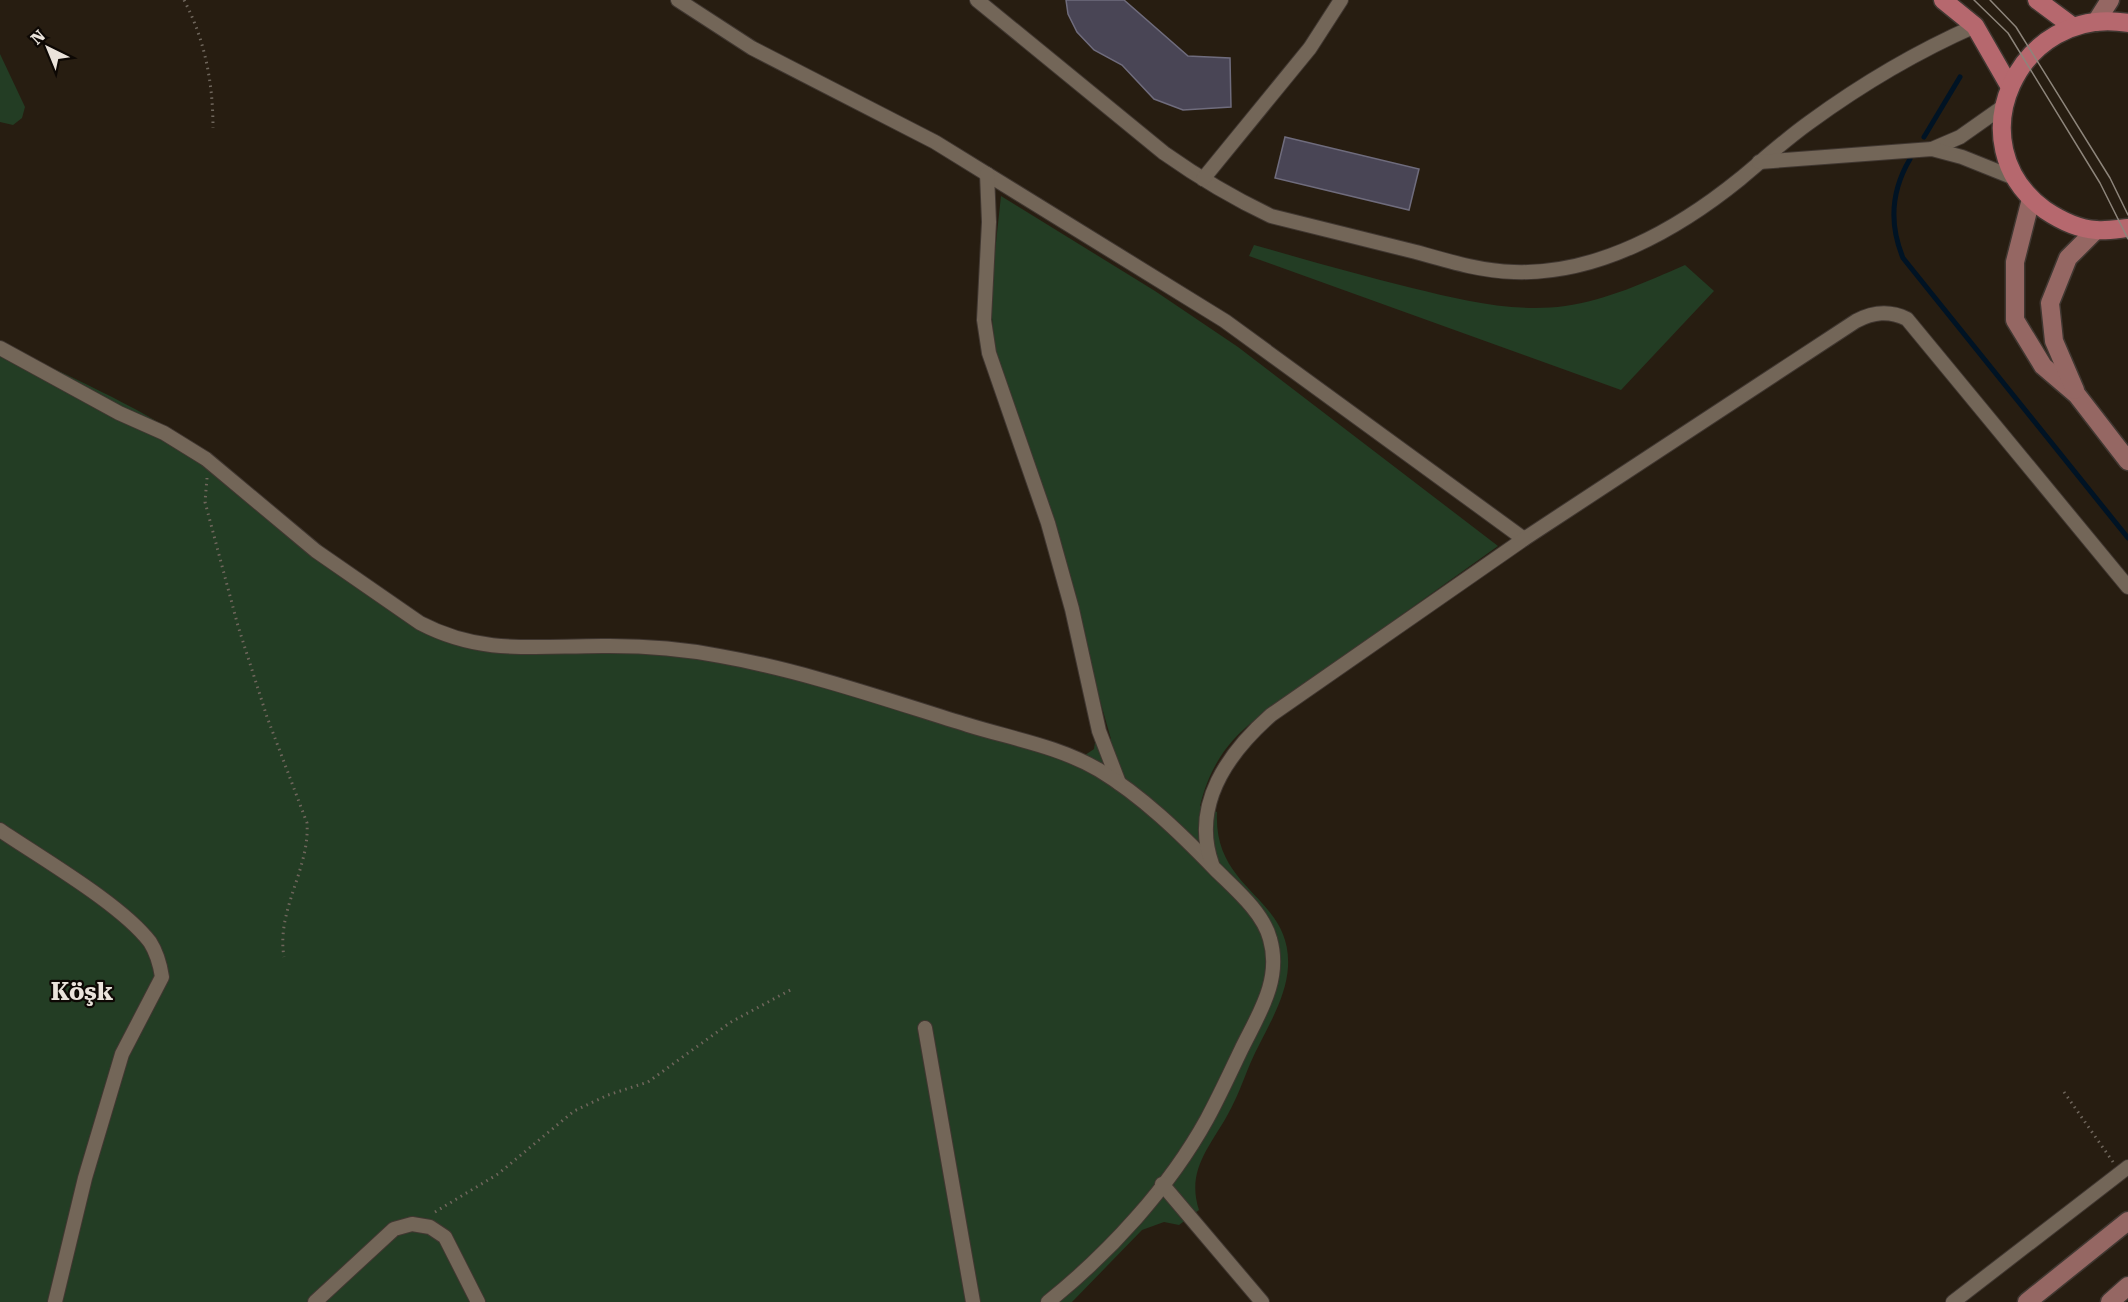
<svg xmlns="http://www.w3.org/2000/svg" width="2128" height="1302" font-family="'Roboto Serif',serif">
<rect width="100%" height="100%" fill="#271d11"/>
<g fill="#233d24">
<polygon points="0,54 25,107 22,118 13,125 0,122"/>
<path d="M1001,196L1155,291L1238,347L1498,546L1256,719C1226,742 1209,769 1200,806L1217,812C1213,892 1292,896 1288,967C1286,1001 1263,1034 1250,1064C1243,1081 1237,1098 1228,1114C1210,1147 1186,1170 1199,1210L1179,1225L1164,1222L1142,1230L1072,1302H0V343C65,375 135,404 194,445C260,492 319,548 385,593C411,611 439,631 469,640L666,645L1085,755L1094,749L1095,742L1111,739L1018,414L996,358L990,298Z"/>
<path d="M1254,245C1307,260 1359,275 1412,288C1461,300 1514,313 1565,306C1607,300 1646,282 1685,265L1714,291L1621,390L1249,256Z"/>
</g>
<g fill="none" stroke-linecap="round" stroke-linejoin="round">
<g stroke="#001324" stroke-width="5">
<polyline points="1924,137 1960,77"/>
<path d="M1910,159C1891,191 1889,224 1903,258L2128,538"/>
</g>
</g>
<g fill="#494555" stroke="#6f6c7d" stroke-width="1.5">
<polygon points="1066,0 1124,0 1188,56 1230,58 1231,107 1183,110 1154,99 1122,65 1094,50 1077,32 1068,14"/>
<polygon points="1285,137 1419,169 1409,210 1275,178"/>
</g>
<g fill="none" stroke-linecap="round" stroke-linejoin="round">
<g stroke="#403731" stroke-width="16">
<g id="street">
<polyline points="678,0 752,48 935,142 1225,321 1524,539"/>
<path d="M977,0L1164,153C1198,177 1233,198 1271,216C1319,228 1368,240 1416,252C1448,261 1480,271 1514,272C1597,275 1677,230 1740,179C1763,160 1786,139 1810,122C1862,84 1916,52 1975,26"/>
<polyline points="1932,149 1960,137 2004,106"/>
<polyline points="1759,162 1932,149 1962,157 2017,179"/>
<polyline points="987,174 989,222 984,320 989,353 1048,523 1072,609 1099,731 1119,783"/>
<polyline points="1203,179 1310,48 1341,0"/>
<path d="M0,348L119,413L164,433L206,459L316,551L420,623C485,657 540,645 610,646C647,646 684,649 720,656C805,671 887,700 968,725C1013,739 1058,746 1099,770C1142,796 1180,833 1215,869C1235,889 1263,912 1270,939C1282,980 1258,1015 1241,1050C1230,1073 1219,1097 1207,1119C1169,1188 1109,1253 1048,1302"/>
<path d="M0,830C41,858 121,904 150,942C157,953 160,964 162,977L122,1054L85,1178L55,1302"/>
<path d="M1212,864C1191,805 1228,753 1271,715L1524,539L1856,321C1873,312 1889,310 1907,319L2128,587"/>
<polyline points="925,1028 973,1302"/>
<polyline points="1162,1184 1262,1302"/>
<polyline points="315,1302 394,1229 412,1224 430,1227 445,1237 478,1302"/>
<polyline points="1953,1302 2128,1167"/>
</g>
</g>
<g stroke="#403731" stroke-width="21">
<g id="secondary">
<polyline points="2096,22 2110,0"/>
<polyline points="2031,199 2015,262 2015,320 2043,366 2077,395 2128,461"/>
<polyline points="2075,390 2054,341 2050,303 2068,258 2096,230"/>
<polyline points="2027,1302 2128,1221"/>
<polyline points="2110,1302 2128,1286"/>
</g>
</g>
<g stroke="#403731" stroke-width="21">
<g id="primary">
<polyline points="1943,0 1975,26 2010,87"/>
<polyline points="2037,0 2072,26"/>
<path d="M2128,23C2019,4 1954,144 2045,210C2060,220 2078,229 2096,230C2106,231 2118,229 2128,228"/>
</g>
</g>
<g stroke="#6f665c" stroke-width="3" stroke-dasharray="1.5 4.5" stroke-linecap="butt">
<path d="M184,0C205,40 213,83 213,128"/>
<path d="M207,478L205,502L238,626L267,717L307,823C310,869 276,910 284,957"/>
<polyline points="2064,1092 2113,1162"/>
<polyline points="435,1212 498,1174 574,1111 608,1095 648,1082 731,1022 794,988"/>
</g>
<use href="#street" stroke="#736658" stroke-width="14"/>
<use href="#secondary" stroke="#956763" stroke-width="18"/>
<use href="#primary" stroke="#b6686e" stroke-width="18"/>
<g stroke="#8d857b" stroke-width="1.5">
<polyline points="1974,0 2008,33 2100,183 2128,239"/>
<polyline points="1990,0 2016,27 2110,178 2128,215"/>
</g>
</g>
<g text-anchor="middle" stroke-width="4.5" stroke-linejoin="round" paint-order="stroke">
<g font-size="24" font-weight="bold" fill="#eae3db" stroke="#0d0804">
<text x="82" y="1000">Köşk</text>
</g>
</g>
<g transform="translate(48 48) rotate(317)" stroke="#0d0804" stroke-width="4.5" paint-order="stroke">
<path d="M0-4.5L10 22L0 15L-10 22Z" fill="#eae3db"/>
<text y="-9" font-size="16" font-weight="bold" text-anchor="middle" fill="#eae3db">N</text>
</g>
</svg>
